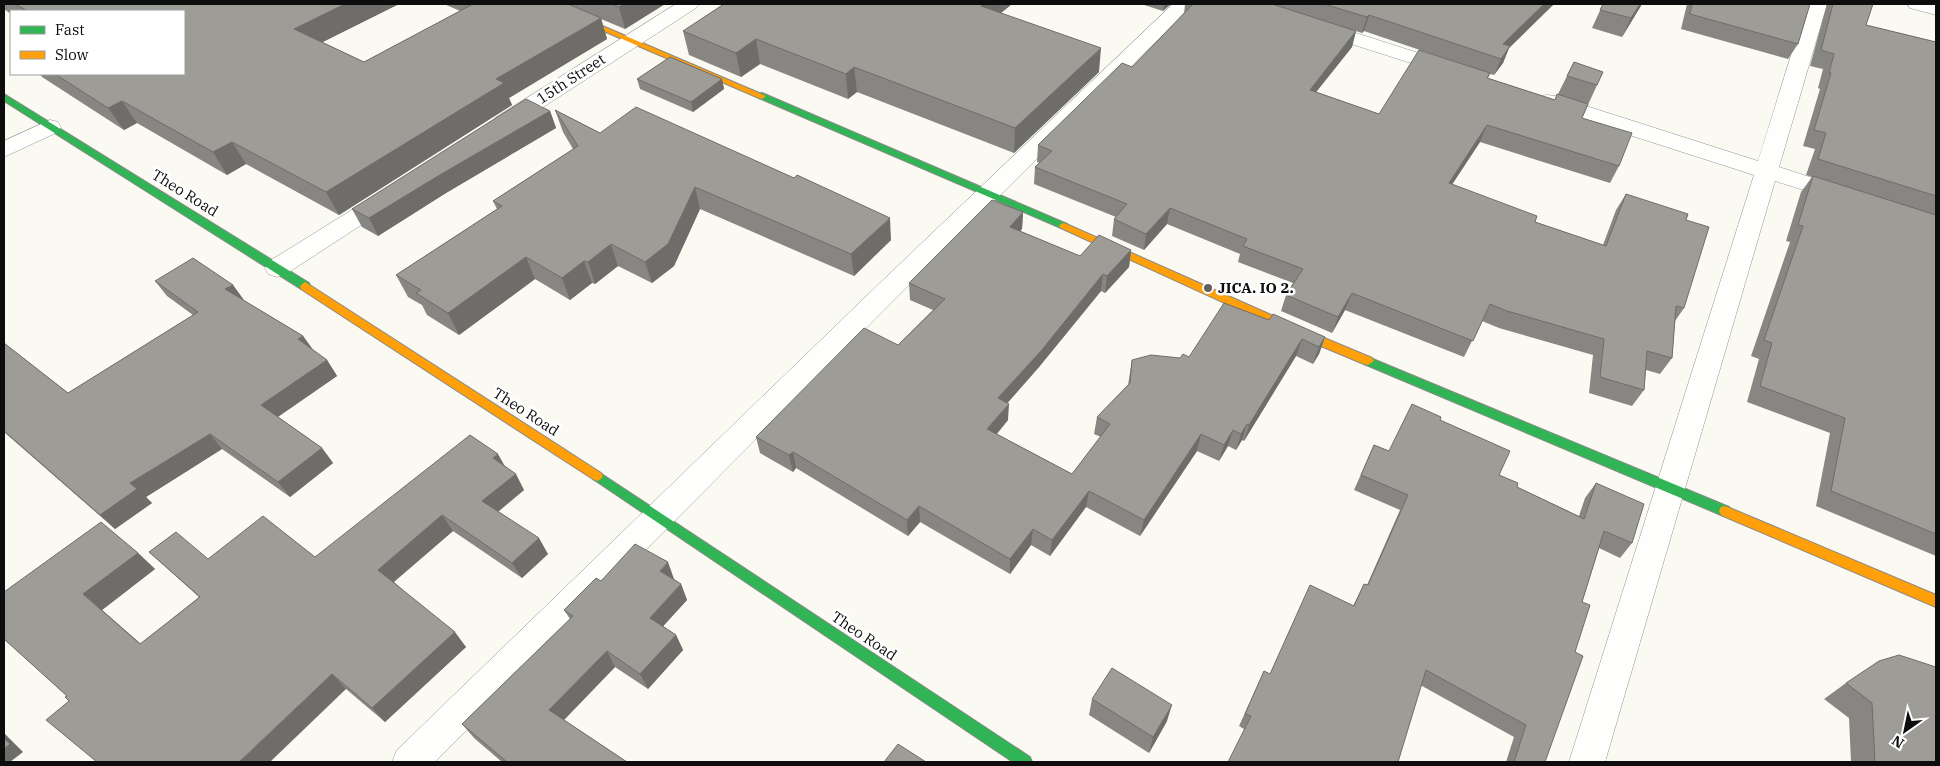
<svg xmlns="http://www.w3.org/2000/svg" width="1940" height="766" font-family="'IBM Plex Serif',serif">
<rect width="100%" height="100%" fill="#fbfaf2"/>
<g fill="none" stroke-linecap="round" stroke-linejoin="round">
<g stroke="#949490" stroke-width="1">
<g id="street">
<polygon points="676,4 699,4 696,8 511,128 503,130 495,128 492,123 495,118"/>
<polygon points="1173,4 1194,4 901,293 435,762 392,762 397,750 883,280"/>
<polygon points="1236,4 1265,4 1456,65 1459,69 1456,73 1449,75 1442,73 1239,8"/>
<polygon points="1807,4 1827,4 1779,167 1850,190 1854,195 1850,200 1842,202 1775,181 1605,762 1569,762 1754,175 1539,106 1536,101 1539,96 1547,95 1555,96 1758,161"/>
<polygon points="1907,4 1936,4 1936,15 1910,8"/>
<polygon points="50,120 58,122 61,127 58,132 4,157 4,141"/>
<polygon points="387,190 395,193 399,198 395,203 286,274 277,277 268,274 265,268 268,262 379,193"/>
</g>
</g>
<g stroke="#8b8a87" stroke-width="2">
<g id="fast">
<polygon points="762,93 1067,224 1069,226 1067,228 1061,228 759,98 759,94"/>
<polygon points="4,94 309,283 310,286 309,289 301,289 4,101"/>
<polygon points="1368,357 1729,507 1731,511 1729,515 1725,516 1721,515 1364,364 1362,361"/>
<polygon points="597,471 1030,757 1032,762 1013,762 593,479 591,476 593,473"/>
</g>
</g>
<g stroke="#8b8a87" stroke-width="2">
<g id="slow">
<polygon points="541,4 551,4 766,96 762,99 759,98"/>
<polygon points="1064,223 1298,327 1372,358 1374,361 1368,365 1364,364 1290,333 1061,228 1059,226 1061,224"/>
<polygon points="305,282 601,473 603,476 601,479 597,481 593,479 301,289 300,286"/>
<polygon points="1725,506 1936,595 1936,607 1721,515 1719,511 1721,507"/>
</g>
</g>
<use href="#street" fill="#fefefd" fill-rule="evenodd"/>
<use href="#fast" fill="#30b455" fill-rule="evenodd"/>
<use href="#slow" fill="#ff9f0a" fill-rule="evenodd"/>
</g>
<g fill="#888682" fill-rule="evenodd">
<polygon points="4,4 399,4 322,42 364,62 460,11 444,4 665,4 625,29 601,19 607,39 509,98 512,105 339,215 246,164 227,175 137,123 124,130 42,77 40,74 184,74 184,11 11,11 11,14 4,9"/>
<polygon points="724,4 1012,4 1001,13 1099,72 1014,153 857,92 848,99 760,64 741,77 689,55 683,31"/>
<polygon points="1141,4 1171,4 1163,11"/>
<path d="M1185,4H1554L1509,48L1503,63L1494,75L1490,74L1488,78L1555,100L1574,62L1603,72L1582,118L1619,166L1610,183L1480,142L1452,184L1535,222L1603,245L1616,210L1626,194L1686,220L1684,308L1675,321L1672,358L1660,374L1646,370L1644,390L1632,406L1589,393L1593,355L1499,328L1482,321L1464,357L1345,310L1332,333L1281,311L1286,295L1293,283L1238,262L1240,254L1167,224L1144,250L1112,236L1114,219L1116,217L1034,184L1035,167L1040,163L1037,162L1038,145L1132,67L1184,14ZM1356,31L1362,33L1364,31L1464,65L1379,114L1316,92L1352,47Z"/>
<polygon points="1603,4 1642,4 1622,37 1592,28"/>
<polygon points="1687,4 1810,4 1798,44 1788,59 1681,29"/>
<polygon points="1827,4 1873,4 1866,25 1936,42 1936,556 1816,506 1830,433 1747,402 1759,359 1751,356 1790,242 1786,241 1801,192 1812,177 1806,175 1815,149 1803,146 1820,89 1818,88 1823,69 1810,66"/>
<polygon points="637,79 722,79 724,89 693,112 640,89"/>
<polygon points="555,110 600,133 891,240 854,276 700,209 674,266 652,283 618,266 595,284 592,283 570,300 535,279 459,335 427,315 422,305 408,297 396,275 497,209 493,201 573,149 563,132"/>
<polygon points="550,111 556,128 446,193 378,236 362,227 352,209"/>
<polygon points="1023,212 1022,229 1020,231 1080,256 1131,250 1129,267 1105,293 1101,291 1039,367 1007,403 1008,420 997,434 1072,474 1101,437 1094,434 1097,417 1128,385 1132,360 1180,358 1189,357 1269,320 1325,337 1319,354 1313,364 1296,356 1244,441 1242,440 1236,450 1228,446 1219,461 1197,451 1140,536 1086,507 1050,556 1031,545 1010,574 920,522 908,536 796,468 793,472 760,453 756,437 898,345 933,310 910,300 909,283"/>
<polygon points="155,281 233,285 243,300 303,336 313,351 327,360 337,376 278,417 322,448 333,463 290,497 222,449 146,497 152,503 115,529 4,432 4,343 68,393 193,315 167,296"/>
<polygon points="1440,420 1499,475 1517,487 1579,516 1585,498 1596,483 1632,543 1620,558 1599,548 1582,602 1575,652 1545,762 1506,762 1514,737 1422,686 1244,729 1239,726 1264,671 1270,674 1353,606 1364,584 1367,585 1400,510 1354,490 1374,445 1389,451"/>
<polygon points="505,466 524,490 498,511 548,554 522,578 453,531 394,582 466,647 385,722 346,689 69,701 67,696 4,639 138,553 155,569 102,610 141,644 199,597 149,552 208,559 315,557"/>
<polygon points="674,579 681,584 687,600 663,626 676,635 683,650 648,689 615,667 564,720 627,762 502,762 474,738 462,724 570,619 564,610 601,581"/>
<polygon points="1936,667 1936,762 1851,762 1849,718 1824,699 1846,683"/>
<polygon points="1092,699 1167,721 1149,753 1089,715"/>
</g>
<g fill="#6f6d6a">
<polygon points="345,4 399,4 305,51 294,29"/>
<polygon points="624,4 665,4 625,29 619,7"/>
<polygon points="984,4 1012,4 980,30 981,6"/>
<polygon points="1164,4 1171,4 1163,11"/>
<polygon points="1544,4 1554,4 1509,48 1503,63 1494,75 1501,59 1503,44"/>
<polygon points="1640,4 1642,4 1622,37 1631,18"/>
<polygon points="1369,15 1364,31 1362,33 1367,17"/>
<polygon points="601,18 607,39 509,98 512,105 339,215 326,192 496,79"/>
<polygon points="1356,31 1352,47 1305,106 1310,90"/>
<polygon points="756,39 760,64 741,77 736,53"/>
<polygon points="1101,48 1099,72 1014,153 1015,128"/>
<polygon points="854,67 857,92 848,99 846,74"/>
<polygon points="722,79 724,89 693,112 691,102"/>
<polygon points="122,101 137,123 124,130 108,108"/>
<polygon points="550,111 556,128 446,193 378,236 369,218 438,176"/>
<polygon points="1487,125 1480,142 1442,200 1449,183"/>
<polygon points="232,142 246,164 227,175 213,152"/>
<polygon points="695,187 700,209 674,266 652,283 645,262"/>
<polygon points="1170,208 1167,224 1144,250 1146,234"/>
<polygon points="1023,212 1022,229 1009,244 1010,227"/>
<polygon points="890,218 891,240 854,276 851,254"/>
<polygon points="611,244 618,266 595,284 588,262"/>
<polygon points="1131,250 1129,267 1105,293 1107,276"/>
<polygon points="526,257 535,279 459,335 448,313"/>
<polygon points="584,261 592,283 570,300 562,278"/>
<polygon points="1103,274 1101,291 1039,367 997,415 998,398"/>
<polygon points="233,285 244,300 225,289"/>
<polygon points="1352,293 1345,310 1332,333 1338,317"/>
<polygon points="303,336 314,351 298,339"/>
<polygon points="1325,337 1319,354 1313,364 1319,347"/>
<polygon points="1302,339 1296,356 1244,441 1249,425"/>
<polygon points="327,360 337,376 273,420 261,405"/>
<polygon points="1009,404 1008,420 987,445 987,429"/>
<polygon points="1247,424 1242,440 1236,450 1241,434"/>
<polygon points="1233,430 1228,446 1219,461 1224,445"/>
<polygon points="210,434 222,449 146,497 152,503 115,529 100,515 130,483"/>
<polygon points="1201,434 1197,451 1140,536 1144,520"/>
<polygon points="322,448 333,463 290,497 278,482"/>
<polygon points="793,452 796,468 793,472 789,455"/>
<polygon points="498,454 507,470 493,458"/>
<polygon points="516,474 524,490 492,517 482,501"/>
<polygon points="1089,491 1086,507 1050,556 1052,540"/>
<polygon points="919,506 920,522 908,536 907,520"/>
<polygon points="442,515 453,531 390,585 378,570"/>
<polygon points="1033,529 1031,545 1010,574 1010,559"/>
<polygon points="539,538 548,554 522,578 512,563"/>
<polygon points="138,553 155,569 102,610 158,659 83,594"/>
<polygon points="668,562 674,579 667,588 660,571"/>
<polygon points="681,584 687,600 657,633 650,618"/>
<polygon points="455,632 466,647 385,722 372,708"/>
<polygon points="676,635 683,650 648,689 640,674"/>
<polygon points="607,651 615,667 559,725 549,710"/>
<polygon points="332,674 346,689 270,762 239,762"/>
<polygon points="1172,705 1167,721 1149,753 1153,737"/>
<polygon points="4,733 23,752 10,762 4,762"/>
</g>
<g fill="#9e9c97" stroke="#6f6d6a">
<polygon points="15,4 345,4 294,29 364,62 473,4 568,4 601,18 496,79 504,83 326,192 232,142 213,152 122,101 108,108 55,74 184,74 184,11 28,11"/>
<polygon points="611,4 624,4 619,7"/>
<polygon points="724,4 984,4 981,6 1101,48 1015,128 854,67 846,74 756,39 736,53 683,31"/>
<polygon points="1192,4 1272,4 1356,31 1310,90 1379,114 1419,50 1490,73 1487,78 1555,100 1557,94 1588,104 1582,118 1632,133 1619,166 1487,125 1449,183 1537,216 1535,222 1606,246 1626,194 1688,214 1686,220 1709,227 1684,308 1676,306 1672,358 1647,351 1644,390 1600,377 1604,339 1507,311 1490,304 1473,341 1352,293 1338,317 1286,295 1303,269 1243,246 1247,239 1170,208 1146,234 1114,219 1127,204 1035,167 1052,151 1038,145 1122,63 1132,67 1193,4"/>
<polygon points="1324,4 1544,4 1503,44 1510,46 1501,59 1369,15 1367,17"/>
<polygon points="1603,4 1640,4 1631,18 1600,10"/>
<polygon points="1692,4 1810,4 1798,44 1690,14"/>
<polygon points="1833,4 1873,4 1866,25 1936,42 1936,196 1818,159 1826,133 1814,130 1831,73 1829,73 1834,54 1821,50"/>
<polygon points="670,57 722,79 691,102 637,79"/>
<polygon points="1574,62 1603,72 1597,85 1567,76"/>
<polygon points="526,99 550,111 438,176 369,218 352,209"/>
<polygon points="636,107 794,178 797,175 890,218 851,254 695,187 668,244 645,262 611,244 588,262 584,261 562,278 526,257 448,313 416,293 421,290 396,275 502,206 493,201 578,146 555,110 600,133"/>
<polygon points="1813,176 1936,215 1936,534 1831,491 1845,418 1760,386 1772,343 1764,340 1803,226 1798,225"/>
<polygon points="992,200 1023,212 1010,227 1080,256 1099,235 1131,250 1107,276 1103,274 1041,351 998,398 1009,404 987,429 1072,474 1110,424 1097,417 1130,383 1132,360 1151,355 1180,358 1183,354 1189,357 1224,303 1269,320 1273,314 1325,337 1319,347 1302,339 1249,425 1247,424 1241,434 1233,430 1224,445 1201,434 1144,520 1089,491 1052,540 1033,529 1010,559 919,506 907,520 793,452 789,455 756,437 864,328 898,345 945,299 909,283"/>
<polygon points="193,258 233,285 225,289 303,336 298,339 327,360 261,405 322,448 278,482 210,434 130,483 137,489 100,515 4,431 4,343 68,393 198,312 155,281"/>
<polygon points="1412,404 1441,417 1440,420 1510,451 1499,475 1518,483 1517,487 1584,519 1596,483 1644,504 1632,543 1604,531 1582,602 1590,605 1575,652 1583,656 1545,762 1514,762 1526,725 1426,670 1398,762 1228,762 1251,716 1245,714 1264,671 1270,674 1310,585 1354,606 1364,584 1368,585 1408,495 1361,475 1374,445 1389,451"/>
<polygon points="470,435 498,454 493,458 516,474 482,501 539,538 512,563 442,515 378,570 455,632 372,708 332,674 239,762 97,762 46,720 69,701 65,697 67,696 4,639 4,592 101,522 138,553 83,594 140,644 200,597 149,552 176,532 208,559 263,516 315,557"/>
<polygon points="635,544 668,562 660,571 681,584 650,618 676,635 640,674 607,651 549,710 627,762 507,762 462,724 573,616 564,610 596,578 601,581"/>
<polygon points="1899,655 1936,667 1936,762 1875,762 1872,703 1846,683 1879,661"/>
<polygon points="1112,668 1172,705 1153,737 1092,699"/>
<polygon points="4,738 10,744 4,749"/>
<polygon points="898,744 926,762 884,762"/>
</g>
<circle fill="#60605d" stroke="#fff" stroke-width="2" cx="1208" cy="288" r="5"/>
<g text-anchor="middle" stroke-width="5" stroke-linejoin="round" paint-order="stroke">
<g font-size="15" fill="#0d0d0d" stroke="#fff">
<text transform="translate(571 79) rotate(-33)" y="5">15th Street</text>
<text transform="translate(185 193) rotate(32)" y="5">Theo Road</text>
<text transform="translate(526 412) rotate(33)" y="5">Theo Road</text>
<text transform="translate(864 636) rotate(34)" y="5">Theo Road</text>
</g>
<g font-size="15" font-weight="bold" fill="#0d0d0d" stroke="#fff" text-anchor="start">
<text x="1218" y="293">JICA. IO 2.</text>
</g>
</g>
<rect width="1940" height="766" fill="none" stroke="#0d0d0d" stroke-width="10"/>
<rect x="10" y="10" width="175" height="65" fill="#ffffff" stroke="#9e9e9e"/>
<rect x="20" y="26" width="25" height="8" fill="#30b455" stroke="#9e9e9e"/>
<text x="55" y="35" font-size="15" fill="#0d0d0d">Fast</text>
<rect x="20" y="51" width="25" height="8" fill="#ff9f0a" stroke="#9e9e9e"/>
<text x="55" y="60" font-size="15" fill="#0d0d0d">Slow</text>
<g transform="translate(1905 731) rotate(213)" stroke="#ffffff" stroke-width="4" paint-order="stroke">
<path d="M0-4L9 19L0 12L-9 19Z" fill="#0d0d0d"/>
<text y="-8" font-size="14" font-weight="bold" text-anchor="middle" fill="#0d0d0d">N</text>
</g>
</svg>
